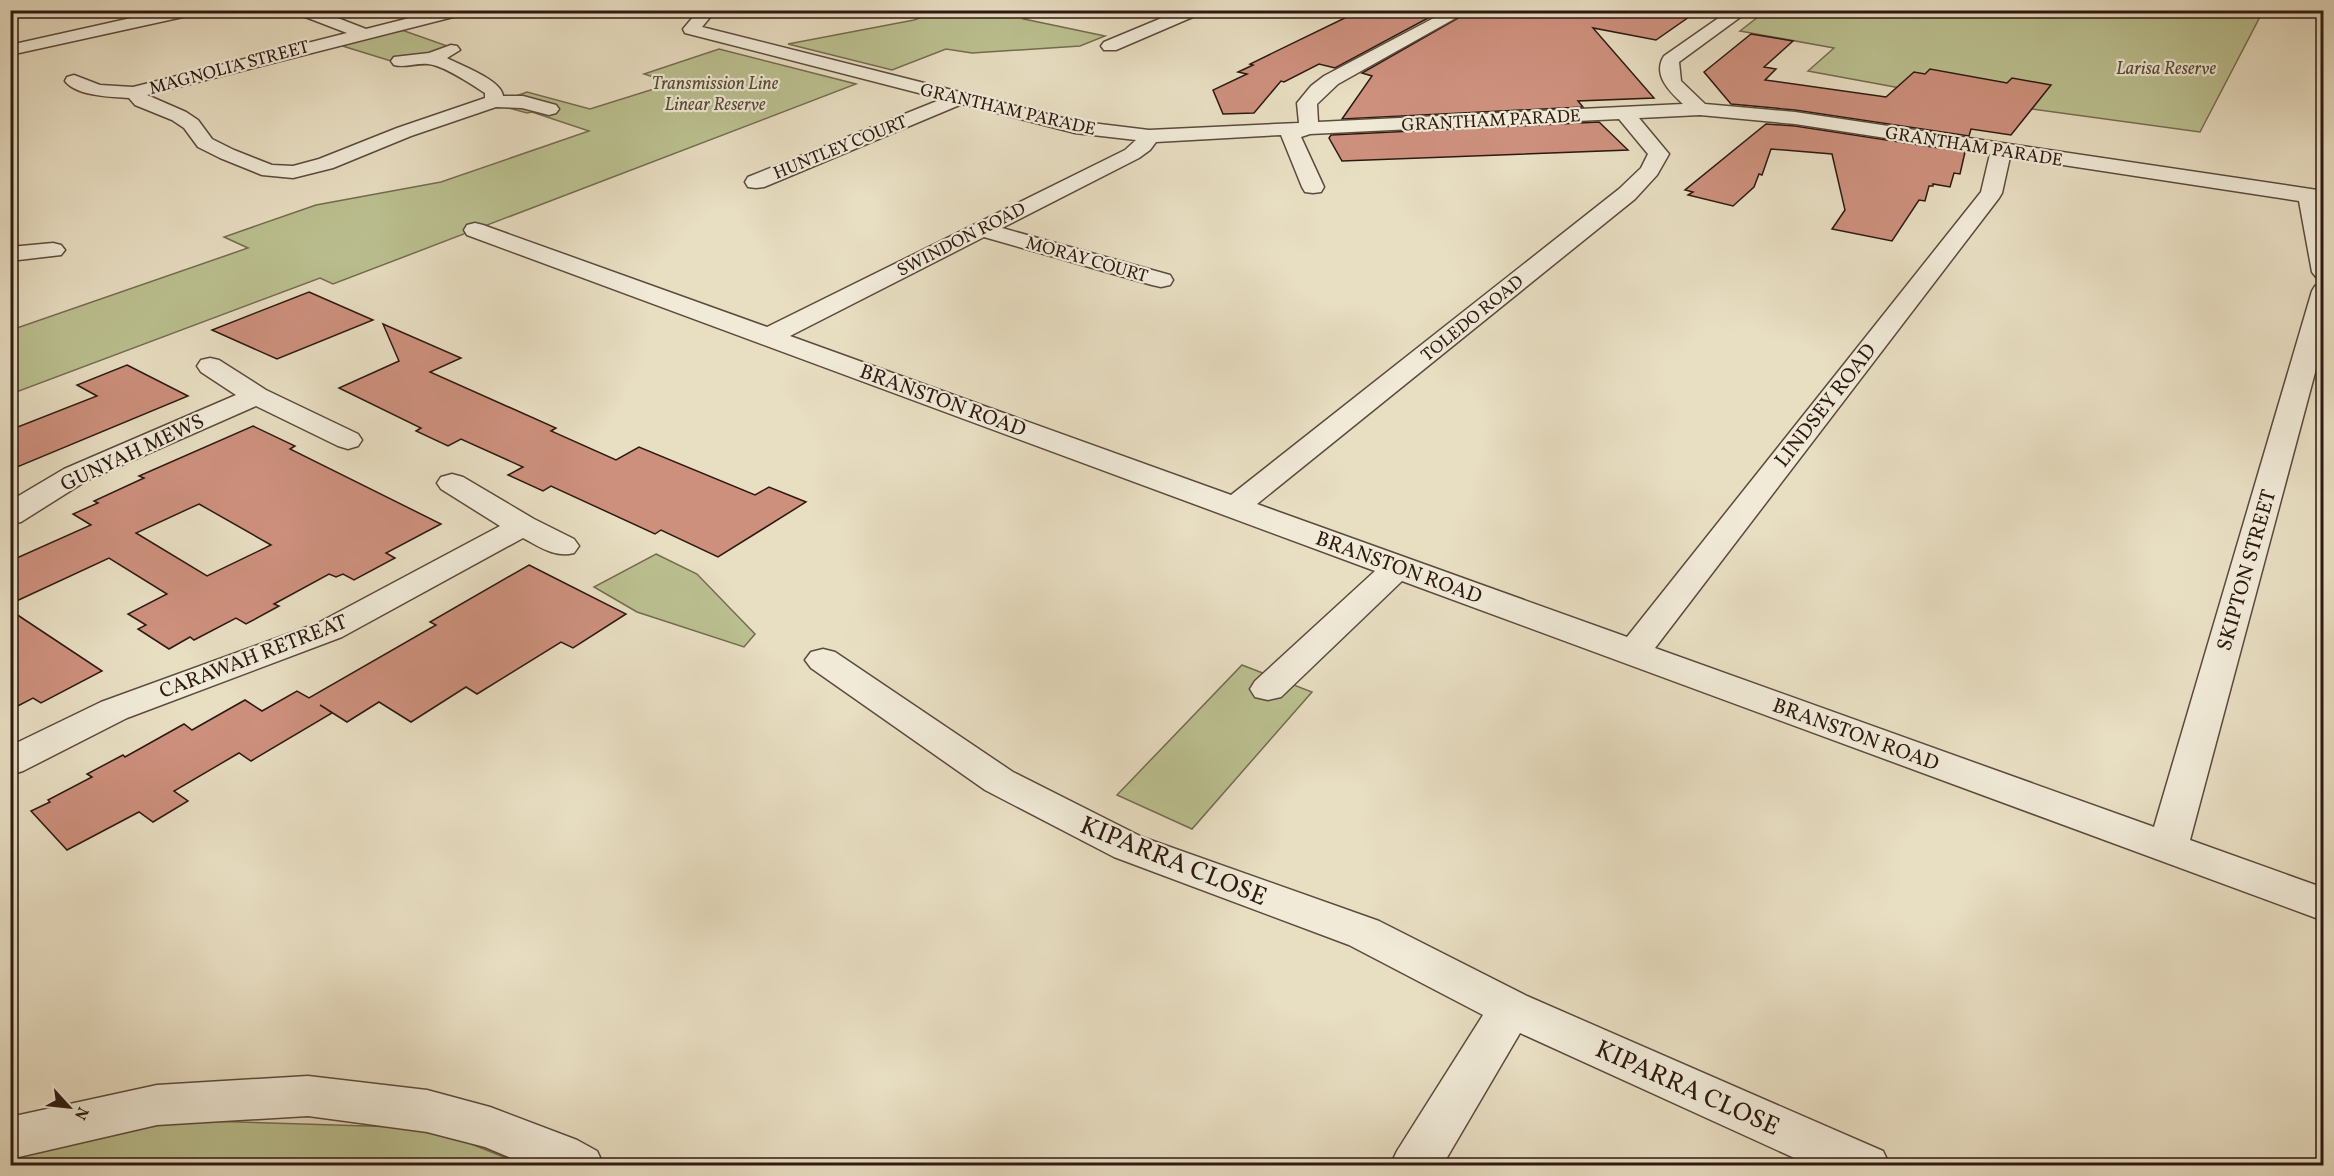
<svg xmlns="http://www.w3.org/2000/svg" width="2334" height="1176" font-family="Vollkorn,serif">
<rect width="100%" height="100%" fill="#e8dec2"/>
<filter id="stains"><feTurbulence type="fractalNoise" baseFrequency=".00333" numOctaves="4"/><feColorMatrix values="0 0 0 0 .2 0 0 0 0 .09 0 0 0 0 .02 0 0 0 .5 -.17"/></filter>
<radialGradient id="worn" r=".72"><stop offset=".6" stop-color="#630" stop-opacity="0"/><stop offset="1" stop-color="#630" stop-opacity=".3"/></radialGradient>
<g fill="#bbc090" stroke="#746c50" stroke-width="1.5">
<polygon points="1767,10 2176,10 2208,13 2209,11 2263,11 2200,132 1960,99 1808,71 1834,48 1740,31"/>
<polygon points="939,11 1046,11 1024,19 1105,36 1080,46 972,53 946,49 892,70 788,44 914,20"/>
<polygon points="396,28 453,48 391,61 336,44"/>
<polygon points="719,49 856,84 333,284 320,278 11,394 11,330 248,248 224,237 316,205 441,182 589,131 532,112 527,113 494,104 527,92 590,109 673,83 644,74"/>
<polygon points="656,554 697,574 755,634 744,647 637,612 594,587"/>
<polygon points="1242,665 1312,692 1192,829 1117,795"/>
<polygon points="175,1120 431,1128 524,1165 11,1166 10,1155"/>
</g>
<g fill="#cd907d" stroke="#2d1911" stroke-width="1.5" fill-rule="evenodd">
<polygon points="1365,10 1443,10 1335,68 1319,64 1284,82 1281,81 1254,113 1223,114 1213,90 1247,74 1238,72 1253,65 1250,64 1353,14"/>
<polygon points="1472,10 1699,10 1656,40 1593,28 1654,98 1578,101 1583,107 1342,119 1372,76 1362,73"/>
<polygon points="1751,34 1793,41 1764,67 1776,69 1765,80 1886,97 1914,72 1925,74 1930,69 2007,83 2012,78 2051,85 2011,135 1971,129 1969,136 1795,110 1731,104 1704,72"/>
<polygon points="1599,122 1628,150 1342,161 1329,138 1331,135"/>
<polygon points="1766,124 1795,126 1965,152 1960,174 1954,173 1950,187 1933,184 1933,186 1929,186 1925,201 1919,200 1892,241 1832,229 1845,210 1832,154 1771,149 1762,175 1759,174 1754,187 1733,206 1688,195 1693,192 1685,190"/>
<polygon points="309,292 373,320 277,359 212,330"/>
<polygon points="383,324 461,358 430,372 556,428 551,431 616,460 639,447 755,495 769,487 806,502 718,557 661,530 655,534 551,486 543,491 508,475 523,467 461,439 448,446 416,431 421,428 339,388 399,361"/>
<polygon points="127,365 188,396 10,470 10,430 97,396 77,385"/>
<path d="M253,426L295,446L290,449L441,524L386,553L395,558L354,580L343,574L336,577L329,574L274,604L279,606L246,624L236,618L194,640L190,637L169,649L138,629L146,625L128,614L167,594L109,558L10,604V561L91,525L73,514L98,503L94,501L144,478L139,476ZM199,504L271,545L207,576L136,533Z"/>
<polygon points="529,565 626,614 573,648 561,642 477,694 466,687 411,722 379,702 347,722 320,705 332,713 251,761 239,753 174,791 188,801 153,822 139,812 67,850 31,811 50,802 48,800 92,777 87,774 123,755 125,757 184,724 192,730 245,700 262,711 297,691 309,698 436,625 430,622"/>
<polygon points="10,610 102,671 41,703 33,698 10,710"/>
</g>
<g fill="none" stroke-linecap="round" stroke-linejoin="round">
<g stroke="#5c4a3d" stroke-width="3">
<g id="minor">
<polygon points="167,10 200,10 192,15 10,55 10,45"/>
<path d="M293,10H317L366,29L441,10H471L469,13L147,95L186,112L198,120L212,139L234,150L272,165L293,166L319,159L397,128L485,98V93C471,84 443,65 428,64C416,63 405,68 394,65L391,61L394,57L429,53L451,45L457,46L460,50L447,58C460,65 502,80 503,96H523L556,105L559,109L556,113L549,115L522,108L496,107L411,136L333,168L293,178L262,175L220,158L198,147L184,128L172,120L135,105L129,98C112,97 76,96 65,81L67,77L74,75L100,85L133,87L347,33L295,13Z"/>
<path d="M699,10H716L702,27L1075,121L1149,130L1299,123L1297,103L1311,86L1324,76L1449,10H1470L1338,84L1317,104L1318,122L1683,104C1670,92 1652,75 1664,56L1730,10H1750L1679,62L1681,81L1705,104L1795,112L2324,191V204H2322L2324,279L2316,277L2312,272L2299,201L2010,157L2002,193L1999,198L1655,648L2154,827L2312,291L2315,286L2324,284V339L2190,840L2324,888V921L1402,581L1281,697L1268,700L1255,697L1250,689L1255,681L1375,571L467,235L464,230L467,225L475,223L483,225L767,327L1125,150L1136,140L1075,133L962,104L764,187L756,188L748,187L745,182L748,177L942,99L685,33L683,29ZM1700,115L1795,124L1990,154L1981,192L1627,637L1257,504L1635,199L1657,175L1669,154L1639,118ZM1619,119L1648,154L1641,168L1619,189L1231,495L790,336L984,237L1152,285L1161,287L1170,285L1173,280L1170,275L1002,228L1139,158L1150,150L1156,142L1281,135L1302,187L1305,192L1313,193L1321,192L1324,187L1301,137L1310,134Z"/>
<polygon points="1181,10 1204,10 1202,13 1116,50 1104,50 1101,46 1104,42"/>
<polygon points="53,243 61,245 65,250 61,255 10,261 10,247"/>
<polygon points="210,358 219,360 266,390 358,434 362,440 358,446 348,449 338,446 256,406 86,481 21,522 10,524 10,501 64,469 236,395 201,372 197,366 201,360"/>
<path d="M452,474L463,477L534,519L574,539L579,546L574,553C555,558 540,547 523,538L342,637L127,718L23,771L10,775V746L101,702L318,623L500,526L441,489L437,483L441,477Z"/>
<polygon points="823,649 835,652 1013,772 1142,837 1379,921 1527,996 1883,1151 1890,1166 1812,1166 1520,1033 1442,1166 1390,1166 1397,1151 1483,1015 1349,945 1114,857 985,790 811,668 805,660 811,652"/>
<polygon points="308,1076 427,1090 490,1107 577,1140 597,1151 604,1166 530,1166 485,1147 427,1132 308,1116 157,1125 10,1159 10,1117 157,1085"/>
</g>
</g>
<use href="#minor" fill="#f0ead7" fill-rule="evenodd"/>
</g>
<g text-anchor="middle" stroke-width="4.5" stroke-linejoin="round" paint-order="stroke">
<g font-size="18" fill="#2d1911" stroke="#f0ead7">
<text transform="translate(229 67) rotate(-15)" y="6">MAGNOLIA STREET</text>
<text transform="translate(1008 109) rotate(13)" y="6">GRANTHAM PARADE</text>
<text transform="translate(1491 120) rotate(-3)" y="6">GRANTHAM PARADE</text>
<text transform="translate(1974 146) rotate(9)" y="6">GRANTHAM PARADE</text>
<text transform="translate(840 147) rotate(-22)" y="6">HUNTLEY COURT</text>
<text transform="translate(961 239) rotate(-27)" y="6">SWINDON ROAD</text>
<text transform="translate(1087 259) rotate(16)" y="6">MORAY COURT</text>
<text transform="translate(1472 318) rotate(-39)" y="6">TOLEDO ROAD</text>
</g>
<g font-size="18" font-style="italic" fill="#584b37" stroke="#f0ead7">
<text x="2166" y="74">Larisa Reserve</text>
<text x="715" y="89">Transmission Line<tspan x="715" dy="21">Linear Reserve</tspan></text>
</g>
<g font-size="21" fill="#2d1911" stroke="#f0ead7">
<text transform="translate(943 400) rotate(20)" y="7">BRANSTON ROAD</text>
<text transform="translate(1825 405) rotate(-52)" y="7">LINDSEY ROAD</text>
<text transform="translate(132 452) rotate(-25)" y="7">GUNYAH MEWS</text>
<text transform="translate(1399 567) rotate(20)" y="7">BRANSTON ROAD</text>
<text transform="translate(2246 570) rotate(-74)" y="7">SKIPTON STREET</text>
<text transform="translate(253 656) rotate(-21)" y="7">CARAWAH RETREAT</text>
<text transform="translate(1856 734) rotate(20)" y="7">BRANSTON ROAD</text>
</g>
<g font-size="26" fill="#2d1911" stroke="#f0ead7">
<text transform="translate(1174 860) rotate(22)" y="9">KIPARRA CLOSE</text>
<text transform="translate(1688 1087) rotate(24)" y="9">KIPARRA CLOSE</text>
</g>
</g>
<rect width="2334" height="1176" fill="none" stroke="#e8dec2" stroke-width="36"/>
<rect x="12" y="12" width="2310" height="1152" fill="none" stroke="#2d1911" stroke-width="3"/>
<rect x="18" y="18" width="2298" height="1140" fill="none" stroke="#2d1911" stroke-width="1.5"/>
<g transform="translate(69 1107) rotate(117)" stroke="#f0ead7" stroke-width="4.5" paint-order="stroke">
<path d="M0-4.5L10 22L0 15L-10 22Z" fill="#2d1911"/>
<text y="-9" font-size="16" font-weight="bold" text-anchor="middle" fill="#2d1911">N</text>
</g>
<rect width="100%" height="100%" filter="url(#stains)"/>
<rect width="100%" height="100%" fill="url(#worn)"/>
</svg>
